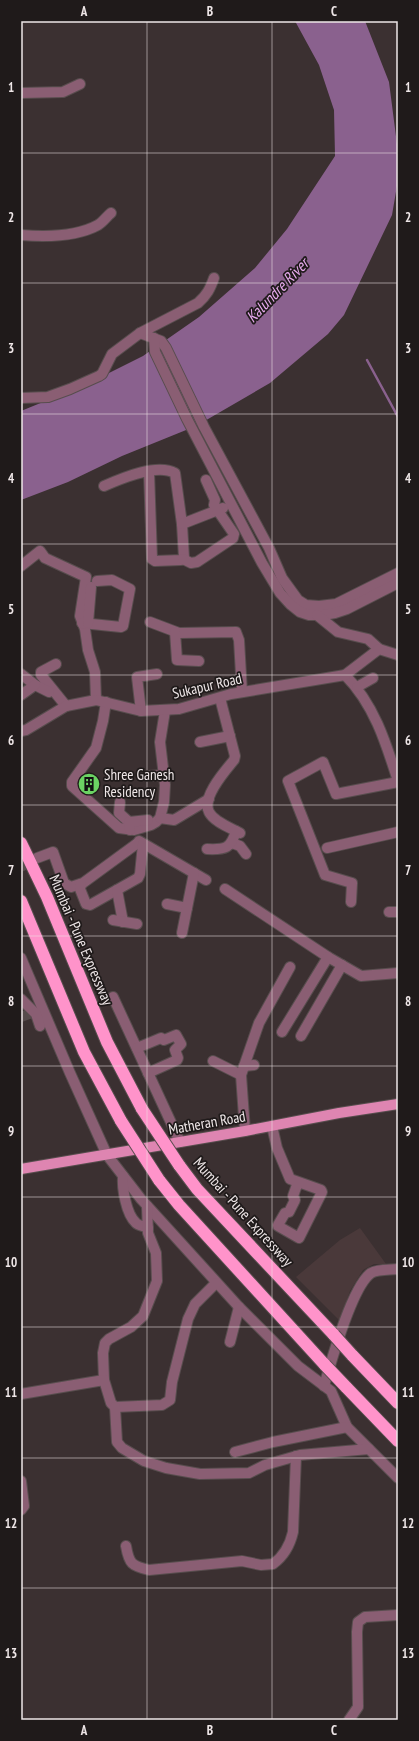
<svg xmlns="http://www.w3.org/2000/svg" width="419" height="1741" font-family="'PT Sans Narrow',sans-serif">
<rect width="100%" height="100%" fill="#3b3031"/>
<polygon fill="#4a393a" points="360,1228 386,1264 374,1264 363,1270 350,1291 340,1321 296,1277 340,1240"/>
<polygon fill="#8a618e" points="295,21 365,21 389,82 398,152 398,180 392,215 344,315 328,334 270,383 196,426 122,456 68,482 21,500 21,411 87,384 143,356 199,317 255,268 287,229 335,156 334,110 319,65"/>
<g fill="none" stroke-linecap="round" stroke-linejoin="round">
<polyline stroke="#8a618e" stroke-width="2.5" points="367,360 398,417"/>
<g stroke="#564b4c" stroke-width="10" stroke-dasharray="10 5" stroke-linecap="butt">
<polyline points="21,867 37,858"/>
<polyline points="21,1017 32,1013"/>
</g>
<g stroke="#584d4e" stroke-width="12">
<g id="minor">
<polyline points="21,93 63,92 80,84"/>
<path d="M21,235C45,237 76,237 98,225C103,222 107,216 111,213"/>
<polyline points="140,333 161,341 166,348 204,427 269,548 282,578 298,600 306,605 319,606 336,604 398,573"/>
<polyline points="154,338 155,352 187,419 262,563 280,593 290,604 300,612 309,615 323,615 335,613 347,609 398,583"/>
<path d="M21,398L48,397L70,389L99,376L102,374L112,354L140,333L198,303C207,295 210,289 214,278"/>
<path d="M104,486C122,478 157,463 175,473L182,524L184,558L181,560L155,561L152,559L149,471"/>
<polyline points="182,524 223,508"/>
<polyline points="183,559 191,563 197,562 233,538 234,534 214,505 215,500 206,480"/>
<polyline points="21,566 40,551 45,558 86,577 80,616 85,629 88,650 95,672 96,700"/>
<polyline points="317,615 338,632 368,639 379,649"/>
<polyline points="150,622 179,633 236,632 239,640 242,692"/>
<polyline points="82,623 121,627 123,626 130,589 112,580 97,581"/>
<polyline points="88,623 91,587"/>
<polyline points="175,632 177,660 199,661"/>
<polyline points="56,664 41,672 41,675 66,706"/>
<polyline points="21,674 35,685 49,692"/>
<path d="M345,675C374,704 386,743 398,781"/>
<polyline points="357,687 373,678"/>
<polyline points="21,695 35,685"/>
<path d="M220,698L235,756L234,760C226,770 201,797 209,812C214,822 231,828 240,833"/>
<polyline points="106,702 103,721 96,748 72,782 72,786 119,828 134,830 151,825 156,822 160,818 164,802 165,785 160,742 165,711"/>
<polyline points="141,711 137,677 157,674"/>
<polyline points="21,731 26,730 66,706 96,700 141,711 179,709 231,694 345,675 379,649 398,655"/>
<polyline points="200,742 230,736"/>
<polyline points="148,776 164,775"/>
<polyline points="120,802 119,813 129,822"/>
<polyline points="160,818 174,820 209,799"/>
<polyline points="130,830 129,822 148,820"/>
<polyline points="139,841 206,880"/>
<polyline points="232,843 240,846 246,854"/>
<polyline points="327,848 398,832"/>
<path d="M207,849C226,850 231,848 236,831"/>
<polyline points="37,858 53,852 64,883 71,887 83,883 139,842"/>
<polyline points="81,884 80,889 86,904 90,905 138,878 140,874 143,844"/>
<polyline points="225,889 328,957 361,976 398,973"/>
<polyline points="117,890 123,922"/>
<polyline points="351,902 352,883 325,875 288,781 323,762 336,794 398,782"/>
<polyline points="167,904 187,908"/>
<polyline points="389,912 398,912"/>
<polyline points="113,920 137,924"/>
<polyline points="182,933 194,873"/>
<polyline points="21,958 70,1073 107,1155 141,1199 239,1307 298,1366 331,1391 347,1427 398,1478"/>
<polyline points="113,997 180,1142"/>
<polyline points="21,999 36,1014 40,1026"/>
<polyline points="282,1032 328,957"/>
<polyline points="301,1036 342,965"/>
<polyline points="137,1048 161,1038 164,1040 176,1035 181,1044 175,1050 178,1058 177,1060 148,1073"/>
<polyline points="213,1061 241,1075"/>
<polyline points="244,1066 254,1065"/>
<polyline points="272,1126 277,1148 290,1179 321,1190 322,1192 299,1238 278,1226 278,1225 285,1213 289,1212 295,1200 293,1196 298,1182"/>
<polyline points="245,1131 241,1075 259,1023 290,967"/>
<path d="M123,1176C122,1188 126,1214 136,1223C139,1226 144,1226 148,1228"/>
<polyline points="230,1342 239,1307"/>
<polyline points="104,1380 103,1353 105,1343 109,1339 131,1327 143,1316 157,1281 156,1253 148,1233 147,1206"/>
<path d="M324,1386C331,1362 352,1286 371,1273C378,1269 390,1270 398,1269"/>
<polyline points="21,1394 104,1380 111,1403 115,1407 162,1405 170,1400 172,1382 188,1319 195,1304 216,1283"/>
<polyline points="115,1407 117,1442 122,1448 144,1461 166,1468 200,1474 249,1473 265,1465 300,1455 369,1449"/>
<polyline points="235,1452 273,1442 347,1427"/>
<polyline points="21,1481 24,1506 21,1510"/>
<path d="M126,1546C129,1564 132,1566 149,1570L242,1561L261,1565L273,1564C284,1556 290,1545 293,1532L296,1456"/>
<polyline points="349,1720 358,1707 357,1632 358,1622 365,1617 398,1615"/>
</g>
</g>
<g stroke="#584d4e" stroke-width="12">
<polyline id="major" points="21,1169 245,1131 339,1113 398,1104"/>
</g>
<g stroke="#584d4e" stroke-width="14">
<g id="highway">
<polyline points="21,843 47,897 107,1042 142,1109"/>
<polyline points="21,901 84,1052 121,1121"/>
<polyline points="179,1165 197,1189 334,1335"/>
<polyline points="159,1180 179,1205 325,1365"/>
<polyline points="352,1355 398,1403"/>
<polyline points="346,1387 398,1441"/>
</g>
</g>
<use href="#minor" stroke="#8a5e73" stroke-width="10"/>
<use href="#major" stroke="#de85b1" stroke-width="10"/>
<use href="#highway" stroke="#ff93ca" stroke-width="12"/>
<g stroke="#584d4e" stroke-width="14" stroke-linecap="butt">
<g id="highway-bridge">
<polyline points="142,1109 179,1165"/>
<polyline points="121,1121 159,1180"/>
<polyline points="334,1335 352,1355"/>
<polyline points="325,1365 346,1387"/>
</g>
</g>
<use href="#highway-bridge" stroke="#ff93ca" stroke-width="12"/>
</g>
<path fill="none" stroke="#eee6e7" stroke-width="1" stroke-opacity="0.55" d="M147,21V1720M272,21V1720M21,153H398M21,283H398M21,414H398M21,544H398M21,675H398M21,805H398M21,936H398M21,1066H398M21,1197H398M21,1327H398M21,1458H398M21,1588H398"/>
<defs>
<g id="building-disc" transform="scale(1.15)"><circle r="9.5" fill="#6bd363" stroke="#1f1a1a"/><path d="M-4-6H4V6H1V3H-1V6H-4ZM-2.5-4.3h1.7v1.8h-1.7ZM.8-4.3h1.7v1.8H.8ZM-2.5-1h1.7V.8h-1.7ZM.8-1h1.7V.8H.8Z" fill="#111"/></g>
</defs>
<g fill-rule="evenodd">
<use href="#building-disc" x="89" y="784"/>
</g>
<g text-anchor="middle" stroke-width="3.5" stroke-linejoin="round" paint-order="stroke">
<g font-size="15" fill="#eee6e7" stroke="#1f1a1a">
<text transform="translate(207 686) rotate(-13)" y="5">Sukapur Road</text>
<text transform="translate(81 940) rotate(67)" y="5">Mumbai - Pune Expressway</text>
<text transform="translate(207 1123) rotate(-10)" y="5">Matheran Road</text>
<text transform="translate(243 1212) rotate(48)" y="5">Mumbai - Pune Expressway</text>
</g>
<g font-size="15" fill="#eee6e7" stroke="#1f1a1a" text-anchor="start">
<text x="104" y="780">Shree Ganesh<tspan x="104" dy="17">Residency</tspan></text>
</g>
<g font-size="16" font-style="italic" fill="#e7aaed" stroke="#1f1a1a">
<text transform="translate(277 290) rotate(-46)" y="6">Kalundre River</text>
</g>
</g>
<rect width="419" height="1741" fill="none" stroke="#1f1a1a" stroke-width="44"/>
<rect x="22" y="22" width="375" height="1697" fill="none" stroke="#eee6e7" stroke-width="1.5"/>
<g font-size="13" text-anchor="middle" font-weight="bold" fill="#eee6e7">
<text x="84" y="16">A</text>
<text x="210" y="16">B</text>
<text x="334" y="16">C</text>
<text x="11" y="92">1</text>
<text x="408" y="92">1</text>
<text x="11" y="222">2</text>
<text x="408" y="222">2</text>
<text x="11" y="353">3</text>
<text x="408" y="353">3</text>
<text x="11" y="483">4</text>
<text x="408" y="483">4</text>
<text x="11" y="614">5</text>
<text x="408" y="614">5</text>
<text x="11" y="745">6</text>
<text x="408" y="745">6</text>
<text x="11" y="875">7</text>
<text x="408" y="875">7</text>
<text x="11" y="1006">8</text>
<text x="408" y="1006">8</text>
<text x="11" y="1136">9</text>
<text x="408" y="1136">9</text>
<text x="11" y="1267">10</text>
<text x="408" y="1267">10</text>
<text x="11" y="1397">11</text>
<text x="408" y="1397">11</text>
<text x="11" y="1528">12</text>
<text x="408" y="1528">12</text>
<text x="11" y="1658">13</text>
<text x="408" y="1658">13</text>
<text x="84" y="1735">A</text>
<text x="210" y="1735">B</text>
<text x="334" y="1735">C</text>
</g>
</svg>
